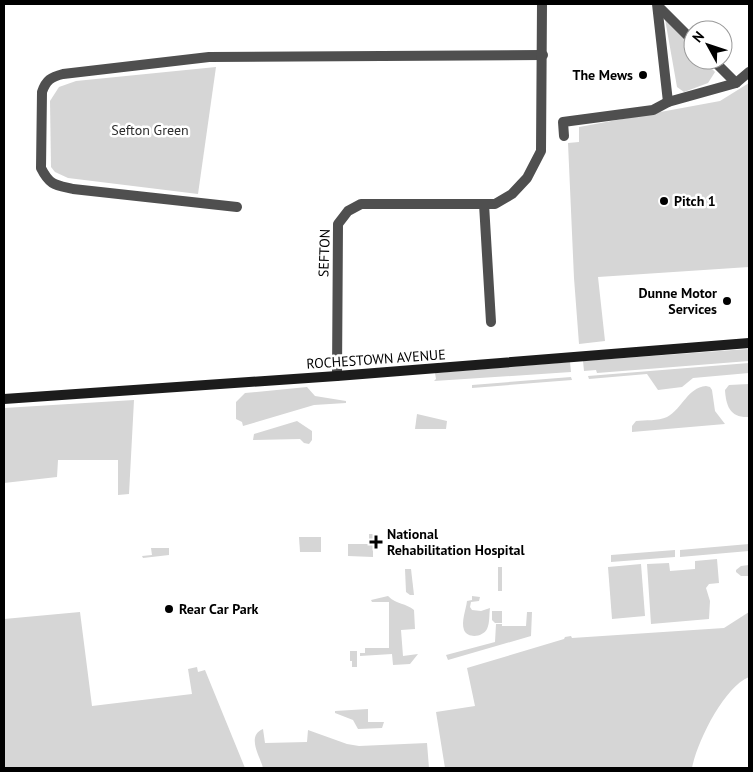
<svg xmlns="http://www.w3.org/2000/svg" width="753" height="772" font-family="'PT Sans',sans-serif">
<rect width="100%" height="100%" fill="#fff"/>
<g fill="#d6d6d6">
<polygon points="665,19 693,48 693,60 704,60 715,72 708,83 684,92 677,87"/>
<polygon points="216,67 198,194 68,178 55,172 51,167 50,101 59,87 76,81"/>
<polygon points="749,83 749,267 598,277 605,341 579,344 574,278 568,143 579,142 579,127 720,101"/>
<polygon points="747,349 749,350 749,361 597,373 596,370 584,371 583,361"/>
<polygon points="570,362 571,372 434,381 436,379 435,373"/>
<polygon points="749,363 749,373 693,378 682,387 658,390 647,374 589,379 588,376"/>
<polygon points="571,377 572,380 472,388 472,385"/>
<path d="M749,384V417C730,418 726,406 725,390L729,385Z"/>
<path d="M706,386L710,387L712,390L715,411L725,424L632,432V426L636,421C645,420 658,421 667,417C683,408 687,388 706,386Z"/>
<polygon points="307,387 315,396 346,401 346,403 314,405 243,426 242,422 236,419 236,402 245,393"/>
<polygon points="134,400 129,494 118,495 118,460 58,460 57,477 4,483 4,408"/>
<polygon points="417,414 447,421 446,429 415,429"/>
<polygon points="297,421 312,431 312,440 309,444 304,443 300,439 253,440 254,434"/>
<polygon points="369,534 373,534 373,557 348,556 348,544 369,544"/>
<polygon points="299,537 321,537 321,552 300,552"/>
<polygon points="749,544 749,551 680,557 680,550"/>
<polygon points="151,548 169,548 169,555 143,558 142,556 152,555"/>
<polygon points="675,550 675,557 611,562 611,555"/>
<polygon points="717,559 719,583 709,584 706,588 710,601 709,619 651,624 647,564 669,563 670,571 695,569 695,561"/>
<polygon points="641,564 645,616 612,619 608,567"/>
<polygon points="749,565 749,576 741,576 736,572 736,570 741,566"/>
<rect x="498" y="567" width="4" height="24"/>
<polygon points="405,569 411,569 414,595 410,595 406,592"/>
<path d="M388,596C397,605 406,603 414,610L415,629L401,630L403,656L418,654L410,664L393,665L392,654L360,656V653H365V648H389V602H372L371,600Z"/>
<path d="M472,596L480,597L479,601L471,602L470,607L472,610L481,611L490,608C489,614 490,623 487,629C483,637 468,639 464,630C461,621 466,610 467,601L472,600Z"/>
<polygon points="492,611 502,611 502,623 495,623 492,620"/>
<polygon points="80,612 92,706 192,694 188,669 197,667 198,672 205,670 245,768 4,768 4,619"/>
<polygon points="527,612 532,612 531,636 448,660 446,655 495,642 496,624 502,624 502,626 526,626"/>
<path d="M749,612V677C724,687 697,742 692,768H445L436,712L475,706L467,668L564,639L565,637L571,636L572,638L724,628Z"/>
<polygon points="350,651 357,651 357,667 352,667 352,661 350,661"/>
<polygon points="368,709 368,722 384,722 382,728 358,729 353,720 335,713 335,711"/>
<path d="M263,729L265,743L307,742L308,730L347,744L359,746L427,743L429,768H263C260,756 246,736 263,729Z"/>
</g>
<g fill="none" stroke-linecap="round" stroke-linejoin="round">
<g stroke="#4f4f4f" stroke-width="10">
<polyline points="657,4 668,102 736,83 749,72"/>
<polyline points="658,6 693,41"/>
<polyline points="713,60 736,83"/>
<polyline points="564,136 563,122 653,110 668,102"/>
<polyline points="484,204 491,322"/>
<path d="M237,207L73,189C56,185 50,186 41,168L42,92C46,80 51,77 63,74L209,57L543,55"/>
<polyline points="337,376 338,224 348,211 361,204 495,204 512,194 527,178 541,151 542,4"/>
</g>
<polyline stroke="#1c1c1c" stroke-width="10" points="4,399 337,376 749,343"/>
</g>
<g fill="#000" stroke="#fff" stroke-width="2">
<circle cx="643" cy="75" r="5"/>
<circle cx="664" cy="201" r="5"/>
<circle cx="727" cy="301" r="5"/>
<path d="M373.5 534.5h5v5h5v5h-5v5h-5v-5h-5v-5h5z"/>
<circle cx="169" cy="609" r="5"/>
</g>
<g text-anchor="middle" stroke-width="5" stroke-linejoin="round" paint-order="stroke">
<g font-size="14" font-weight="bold" fill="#000" stroke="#fff" text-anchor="start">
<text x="633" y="80" text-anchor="end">The Mews</text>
<text x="674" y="206">Pitch 1</text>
<text x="717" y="298" text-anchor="end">Dunne Motor<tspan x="717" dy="16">Services</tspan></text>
<text x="387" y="539">National<tspan x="387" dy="16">Rehabilitation Hospital</tspan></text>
<text x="179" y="614">Rear Car Park</text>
</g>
<g font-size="14" fill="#2d2d2d" stroke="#fff">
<text x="150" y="135">Sefton Green</text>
</g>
<g font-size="14" fill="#000" stroke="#fff">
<text transform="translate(324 253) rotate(-88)" y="5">SEFTON</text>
<text transform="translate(376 359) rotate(-4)" y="5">ROCHESTOWN AVENUE</text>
</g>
</g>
<rect width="753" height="772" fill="none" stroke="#000000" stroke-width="10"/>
<g transform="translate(708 45) rotate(310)"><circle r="24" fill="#ffffff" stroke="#999999"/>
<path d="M0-4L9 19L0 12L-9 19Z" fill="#000000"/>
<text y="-8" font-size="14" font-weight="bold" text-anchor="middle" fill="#000000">N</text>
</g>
</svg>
